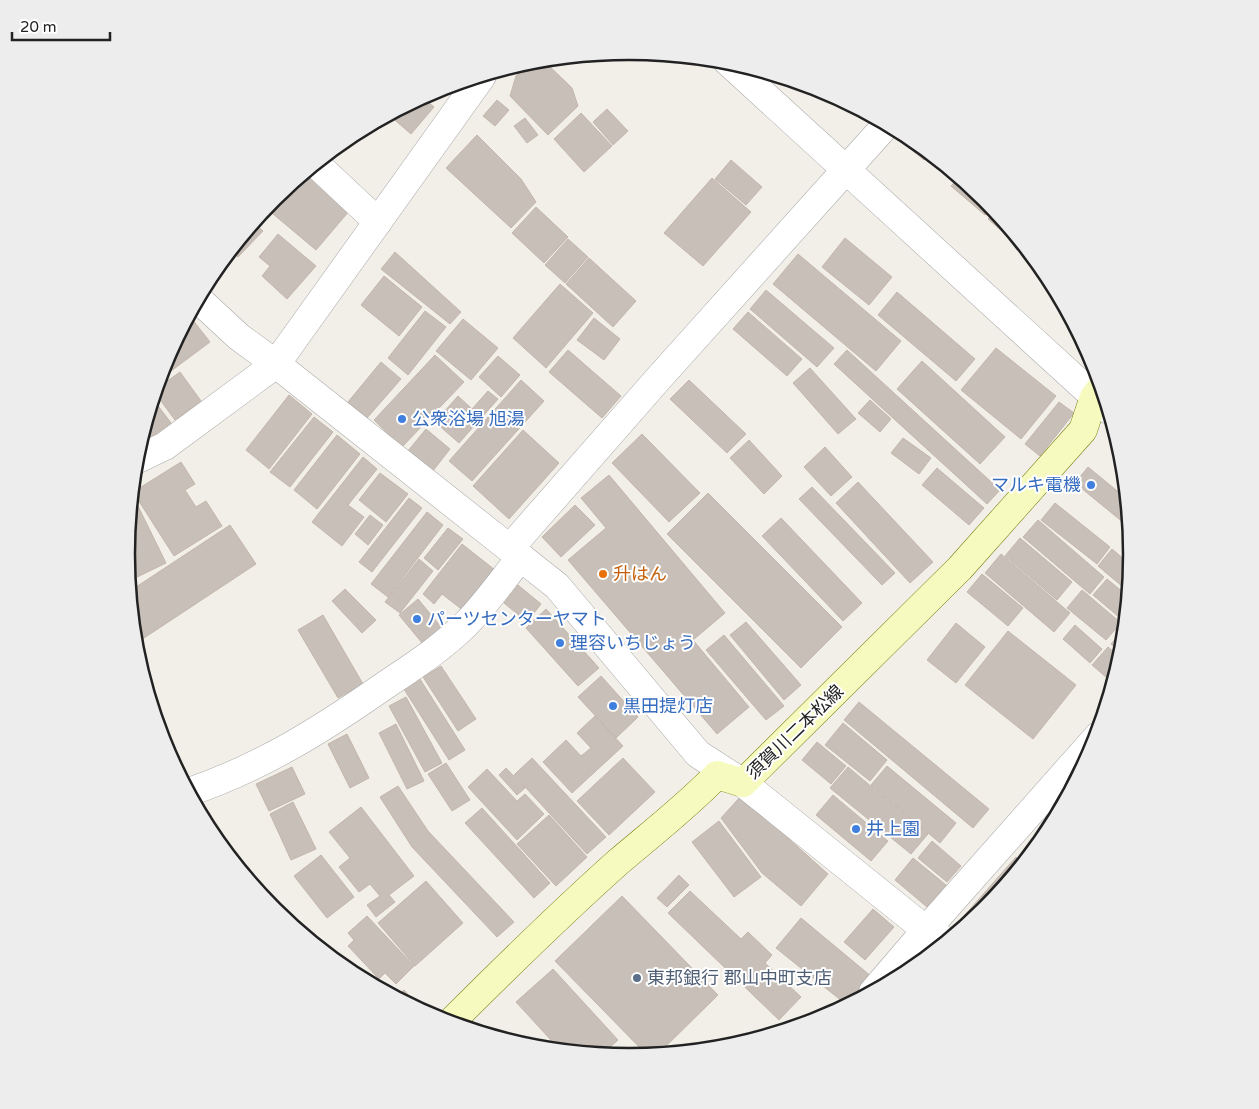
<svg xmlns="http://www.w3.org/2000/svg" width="1259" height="1109" font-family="'Varela Round','Noto Sans JP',sans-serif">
<rect width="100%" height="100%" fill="#f2efe9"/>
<g fill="#c7bfb8" stroke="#c4b6ab">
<polygon points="543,60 572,88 578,106 548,135 510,96 516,76 531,61"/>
<polygon points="422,97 434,107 411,134 389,115"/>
<polygon points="497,100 509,110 495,126 483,116"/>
<polygon points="607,109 628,131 613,145 593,122"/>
<polygon points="581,113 612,146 584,172 554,139"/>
<polygon points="525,118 538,135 527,143 514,126"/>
<polygon points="477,135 521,179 536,202 511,228 446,168"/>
<polygon points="908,135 930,153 924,160 902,142"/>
<polygon points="731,160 762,187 746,205 715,179"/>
<polygon points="306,172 350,210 316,250 266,208 276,197"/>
<polygon points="959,177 986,199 992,207 985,215 951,186"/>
<polygon points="712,178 751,212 703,266 664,233"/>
<polygon points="536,207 568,237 544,263 512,233"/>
<polygon points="995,211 1036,261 988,219"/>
<polygon points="254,223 263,231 238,257 231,251"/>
<polygon points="278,234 316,266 287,299 262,276 270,266 259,257"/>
<polygon points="845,238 892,277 869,305 822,267"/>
<polygon points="568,239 588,257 565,283 545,265"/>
<polygon points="395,252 461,312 450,324 381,269"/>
<polygon points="798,254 901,341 876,371 773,284"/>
<polygon points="589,258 636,301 613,327 566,284"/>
<polygon points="384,276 422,307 399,336 361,305"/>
<polygon points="560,284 593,313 546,368 513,338"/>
<polygon points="766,290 834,348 817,367 750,309"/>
<polygon points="897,292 975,359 956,381 878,315"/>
<polygon points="425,311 446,327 408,375 388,358"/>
<polygon points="748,312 802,359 787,376 733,329"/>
<polygon points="594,318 620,339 604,360 577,340"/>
<polygon points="192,319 210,342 163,377 161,374 165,362 185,324"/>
<polygon points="463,319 498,348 471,380 436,351"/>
<polygon points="996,348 1056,396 1021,439 961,390"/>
<polygon points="568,350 621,396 602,418 549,372"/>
<polygon points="847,350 1000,490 987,504 834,364"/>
<polygon points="435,355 464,382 402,447 374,420"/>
<polygon points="498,356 520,375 501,397 479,377"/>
<polygon points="922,361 1005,437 980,464 897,389"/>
<polygon points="381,362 401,379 367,418 348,402"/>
<polygon points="810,368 856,419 838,434 793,383"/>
<polygon points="180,372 201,401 175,420 155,393 156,389"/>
<polygon points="521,380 544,401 472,481 449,461"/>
<polygon points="689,380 746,434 727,453 670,399"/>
<polygon points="488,391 498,399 459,443 435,422 458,396 472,409"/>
<polygon points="289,395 312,414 269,469 246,450"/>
<polygon points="153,399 171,423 146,441 142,436"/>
<polygon points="870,400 891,419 880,432 858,413"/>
<polygon points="1059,402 1074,413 1040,456 1025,444"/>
<polygon points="314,417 333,432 290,487 270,472"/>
<polygon points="426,429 450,449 432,472 407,452"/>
<polygon points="523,430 559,463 509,519 473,486"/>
<polygon points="642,434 700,493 669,522 612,463"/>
<polygon points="337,435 360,454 317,509 294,490"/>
<polygon points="903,438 931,458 919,474 891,453"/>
<polygon points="749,440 782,476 764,494 730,458"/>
<polygon points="825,447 852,477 831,496 804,467"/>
<polygon points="363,457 377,469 348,505 364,517 342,546 312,522"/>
<polygon points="181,462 195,484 185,490 196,507 206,501 222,526 174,556 133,492"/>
<polygon points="1088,467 1127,499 1130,528 1075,483"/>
<polygon points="937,468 984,508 969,525 922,485"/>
<polygon points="380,473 408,494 386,522 359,500"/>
<polygon points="609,475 725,613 693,640 749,707 717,734 568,560 606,528 581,498"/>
<polygon points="858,482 933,562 910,583 836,503"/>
<polygon points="812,487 895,573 882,585 799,499"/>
<polygon points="708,493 842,627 801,668 667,534"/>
<polygon points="409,498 422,508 372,572 359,562"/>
<polygon points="1055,503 1110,547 1097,564 1041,520"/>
<polygon points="137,504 166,563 129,581 126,554 131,506"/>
<polygon points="575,505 595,525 561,557 542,537"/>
<polygon points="427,512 443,525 388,597 371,584"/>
<polygon points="370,515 383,525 368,545 355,534"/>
<polygon points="781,518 862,603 843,621 762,536"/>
<polygon points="1038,520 1104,577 1090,594 1023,537"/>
<polygon points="230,525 256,564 135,644 130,591"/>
<polygon points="448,528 463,539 438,570 424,558"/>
<polygon points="1020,538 1072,582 1057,600 1005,556"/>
<polygon points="462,544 495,570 464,611 442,594 434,604 423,594"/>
<polygon points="1112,549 1132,566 1129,592 1098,566"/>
<polygon points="1001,554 1070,613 1054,632 985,573"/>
<polygon points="419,559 433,571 400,613 385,602"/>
<polygon points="982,574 1023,608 1008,626 967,592"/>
<polygon points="1107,579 1129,597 1126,623 1093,595"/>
<polygon points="518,585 541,604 527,622 504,603"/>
<polygon points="345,589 376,620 362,633 332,601"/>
<polygon points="1082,590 1121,623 1106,640 1067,608"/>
<polygon points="418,599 442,628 423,644 399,615"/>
<polygon points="546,609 599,668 578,686 526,628"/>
<polygon points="323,615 363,684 338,698 298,630"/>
<polygon points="746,622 801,685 784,700 730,635"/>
<polygon points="956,623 985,647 956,683 927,660"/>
<polygon points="1075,625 1102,649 1090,663 1063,639"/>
<polygon points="1124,629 1125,630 1123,655 1111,644"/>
<polygon points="1008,631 1076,685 1033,739 965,685"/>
<polygon points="724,635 784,706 766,720 706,650"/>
<polygon points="1108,647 1121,658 1114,684 1092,665"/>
<polygon points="441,666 476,719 458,731 423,677"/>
<polygon points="418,676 465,750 449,760 402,686"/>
<polygon points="601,676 638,717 616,738 578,697"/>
<polygon points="406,697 442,763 425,772 389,706"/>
<polygon points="859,702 989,809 973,828 844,720"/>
<polygon points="595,716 623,746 572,793 543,762 566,740 581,756 591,748 577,733"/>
<polygon points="843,723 887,760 870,781 825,745"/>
<polygon points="396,724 424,781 407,789 379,733"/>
<polygon points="347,734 369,778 350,788 328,744"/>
<polygon points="817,742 846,766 831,784 802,760"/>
<polygon points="532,758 606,837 587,854 514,775"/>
<polygon points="623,758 655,792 609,835 577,801"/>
<polygon points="446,763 470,800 452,811 428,774"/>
<polygon points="887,766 956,823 940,843 871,785"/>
<polygon points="292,767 305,794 269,811 256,784"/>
<polygon points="848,767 928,834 911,854 830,788"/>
<polygon points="506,768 525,788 517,795 499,775"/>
<polygon points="487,769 517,801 525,794 544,814 517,840 468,787"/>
<polygon points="398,786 428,831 514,922 497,937 412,847 380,797"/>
<polygon points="833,795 888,841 871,861 816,815"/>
<polygon points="741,796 828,874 801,906 762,873 721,818"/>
<polygon points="293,802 316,849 291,860 270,814"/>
<polygon points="203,803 217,842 211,834 196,806"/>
<polygon points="361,807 414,876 389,895 395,902 376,917 367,905 380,896 370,884 359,892 339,867 350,858 329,832"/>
<polygon points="482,808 550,883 534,898 465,823"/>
<polygon points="549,815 587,857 556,886 517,844"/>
<polygon points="719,821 761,877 734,897 692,842"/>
<polygon points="1038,836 1043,840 1027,859 1022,855"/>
<polygon points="932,841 961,866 947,882 918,858"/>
<polygon points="321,855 354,897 327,918 294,876"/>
<polygon points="1016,857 1023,864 985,911 970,923 963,917"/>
<polygon points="913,858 946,885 927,907 895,880"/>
<polygon points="679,875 689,885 667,907 657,898"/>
<polygon points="426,881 463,923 415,966 378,923"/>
<polygon points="690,891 741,939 748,932 772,955 765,963 801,997 779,1020 668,913"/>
<polygon points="622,896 718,995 657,1055 648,1056 555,961"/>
<polygon points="873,909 894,927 865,960 844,942"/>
<polygon points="367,916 414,966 396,984 385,973 379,979 348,946 354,940 348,933"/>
<polygon points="801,918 872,977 848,1006 776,948"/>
<polygon points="553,969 618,1040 601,1055 561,1051 516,1002"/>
<polygon points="404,990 418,1006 416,1008 396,997"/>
</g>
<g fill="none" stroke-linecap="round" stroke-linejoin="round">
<g stroke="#a9a9a9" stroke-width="29">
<g id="minor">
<polyline points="316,164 378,222"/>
<polyline points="198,299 239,337 276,364 557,586 698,754 743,783 926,930 947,942"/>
<polyline points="136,460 165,446 276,364 482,76"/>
<polyline points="510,548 658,379 887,124"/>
<path d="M189,792C262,767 321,730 384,686C412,667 442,648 466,624C486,604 503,579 521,557"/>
<polyline points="873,992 926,930 1098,736"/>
</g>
</g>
<g stroke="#a9a9a9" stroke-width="29">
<polyline id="tertiary" points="727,61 1109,410"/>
</g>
<g stroke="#707d05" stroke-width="29">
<path id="secondary" d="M450,1023C504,969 559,915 617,863C651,834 686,807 717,775L743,783L960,568L1083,430L1094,397L1102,387"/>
</g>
<use href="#minor" stroke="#fff" stroke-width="28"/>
<use href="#tertiary" stroke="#fff" stroke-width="28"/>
<use href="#secondary" stroke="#f7fabf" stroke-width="28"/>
</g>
<g fill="#3f7fe0" stroke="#fff" stroke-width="2">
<circle cx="402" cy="419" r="5"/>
<circle cx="1091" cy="485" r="5"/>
<circle cx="417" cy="619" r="5"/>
<circle cx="560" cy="643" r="5"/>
<circle cx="613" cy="706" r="5"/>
<circle cx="856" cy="829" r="5"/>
</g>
<circle fill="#e8710a" stroke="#fff" stroke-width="2" cx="603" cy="574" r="5"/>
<circle fill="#5c6f8a" stroke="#fff" stroke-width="2" cx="637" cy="978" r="5"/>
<g text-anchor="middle" stroke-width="4" stroke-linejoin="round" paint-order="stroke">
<g font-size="18" fill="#366cbe" stroke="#fff" text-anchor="start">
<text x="412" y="425">公衆浴場 旭湯</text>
<text x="1081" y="491" text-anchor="end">マルキ電機</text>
<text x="427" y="625">パーツセンターヤマト</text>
<text x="570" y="649">理容いちじょう</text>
<text x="623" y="712">黒田提灯店</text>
<text x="866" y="835">井上園</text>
</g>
<g font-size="18" fill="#c56008" stroke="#fff" text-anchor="start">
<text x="613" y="580">升はん</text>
</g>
<g font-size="18" fill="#222" stroke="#fff">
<text transform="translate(795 732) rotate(-44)" y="6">須賀川二本松線</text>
</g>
<g font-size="18" fill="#4e5e75" stroke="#fff" text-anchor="start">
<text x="647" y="984">東邦銀行 郡山中町支店</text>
</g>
</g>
<path d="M0 0H1259V1109H0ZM135 554a494 494 0 1 1 988 0a494 494 0 1 1-988 0Z" fill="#ededed" fill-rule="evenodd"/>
<path fill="none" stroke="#222" stroke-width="2.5" d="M135 554a494 494 0 1 1 988 0a494 494 0 1 1-988 0Z"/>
<path d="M12 32v8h98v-8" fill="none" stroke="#222222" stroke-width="2.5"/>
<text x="20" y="32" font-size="15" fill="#222222" stroke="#ffffff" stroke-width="4" paint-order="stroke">20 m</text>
</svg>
